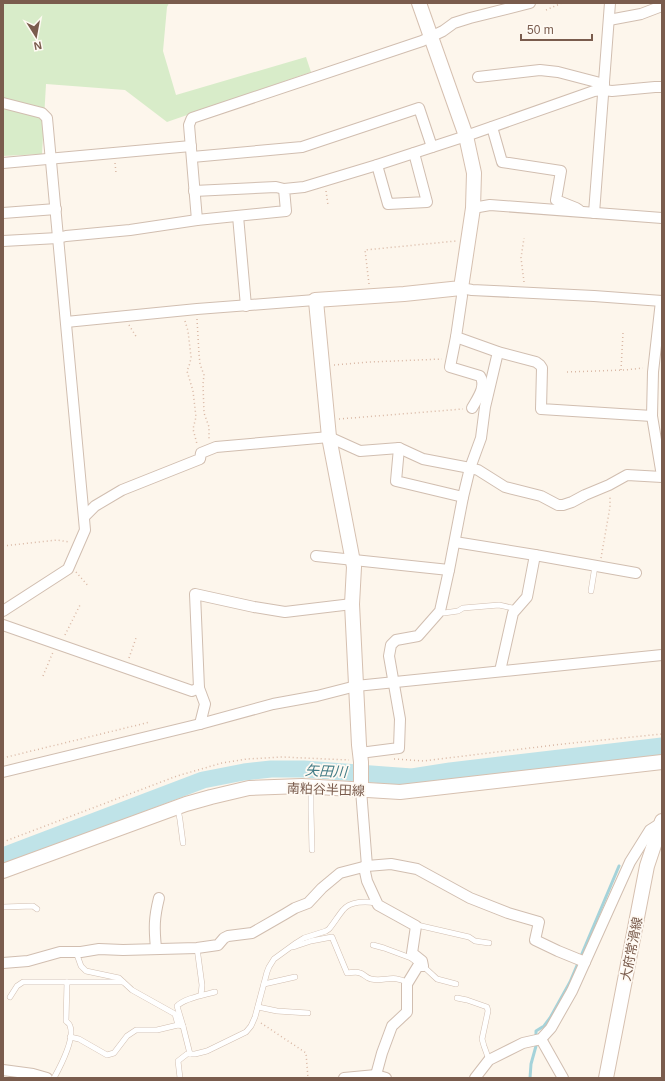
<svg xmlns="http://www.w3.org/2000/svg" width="665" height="1081" font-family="Helvetica,'Noto Sans JP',sans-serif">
<rect width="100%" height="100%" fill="#fdf6ec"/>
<polygon fill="#d8ecc9" points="3,3 169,3 167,7 163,51 176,95 306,57 311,72 167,122 125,90 46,84 42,154 3,156"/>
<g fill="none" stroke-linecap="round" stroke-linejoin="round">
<polyline stroke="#a5d3da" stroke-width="3" points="530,1078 531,1064 536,1046 536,1031 544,1026 550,1018 570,982 619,866"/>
<polyline stroke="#bfe3e8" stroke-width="17" points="3,856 203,780 244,772 271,769 304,769 412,777 450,771 662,746"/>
<g stroke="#d1beb0" stroke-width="6">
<g id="lane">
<polyline points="591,591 595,566"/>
<polyline points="440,611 444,613 458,611 463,608 499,605 517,609"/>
<polyline points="311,787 311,811 312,850"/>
<polyline points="178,809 180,820 183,843"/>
<polyline points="3,907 33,906 37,909"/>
<polyline points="416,926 417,925 469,937 475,941 489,943"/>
<polyline points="373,945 384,948 411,958 415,961"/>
<path d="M292,947L296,946L311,941L332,937L347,973C351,973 356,971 360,973C364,974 366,978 371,979C385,982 393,974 408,983"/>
<polyline points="197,948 202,985 201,995"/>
<polyline points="76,952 81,966 86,971 119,978 132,990 175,1014 178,1025 183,1026 190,1054"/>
<polyline points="423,966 437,979 456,984"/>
<polyline points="264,984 295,977"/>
<polyline points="10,997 17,986 23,982 123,982"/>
<polyline points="457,998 467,1000 487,1007 488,1011 482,1039 484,1046 489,1060"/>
<polyline points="258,1007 277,1011 308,1013"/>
<path d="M183,1026L177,1006C185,998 204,995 215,992"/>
<polyline points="70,1037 79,1039 107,1055 114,1053 127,1036 136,1030 157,1030 178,1025"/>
<path d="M54,1078C60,1067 75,1038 70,1026C70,1024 68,1023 66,1021L67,982"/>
<path d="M180,1078L178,1061L187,1054H195L207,1051L246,1032L251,1026L255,1017L267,972L269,967L274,959L296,943L304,938L326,931L329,929C334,923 338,916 343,910C350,901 366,901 376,903"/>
</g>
</g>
<g stroke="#d1beb0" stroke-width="12">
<g id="street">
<polyline points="530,3 470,18 454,23 443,31 422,41 192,118 191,120 189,125 197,220 286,211 284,189 304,187 377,165 466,136 594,91 603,90 612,91 655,87 662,87"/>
<polyline points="609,20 641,14 662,6"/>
<polyline points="478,77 540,70 558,72 604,84"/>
<polyline points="3,103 42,113 47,118 85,530 68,569 3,611"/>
<polyline points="492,127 502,162 561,171 556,200 576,208 579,210"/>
<polyline points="192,157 302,147 419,108 432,147"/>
<polyline points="3,163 191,146"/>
<polyline points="377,165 388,204 427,202 414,153"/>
<polyline points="194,191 276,187 284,189"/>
<polyline points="473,208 490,205 662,218"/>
<polyline points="3,213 56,209"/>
<polyline points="594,213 610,3"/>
<polyline points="238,216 246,306"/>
<polyline points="3,241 58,238 66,236 130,230 197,220"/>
<polyline points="661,301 653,372 652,416 662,476"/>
<polyline points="66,322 197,309 315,300"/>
<path d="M456,337L450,367L480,376C487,386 477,399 472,408"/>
<polyline points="652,416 541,409 542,368 540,365 536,362 498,352 456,337 462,296 461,288 472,290 594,296 662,301"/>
<polyline points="399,448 396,481 463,497"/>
<polyline points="84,517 95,506 122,490 200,459 201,453 216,447 329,437 360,451 399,448 423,459 470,468 478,470 505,487 541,496 558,505 563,505 572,502 585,495 609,485 627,475 662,477"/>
<polyline points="455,542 535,555 636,573"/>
<polyline points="316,556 449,570"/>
<polyline points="3,625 192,691 199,688 205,704 200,724"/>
<polyline points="500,671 513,613 527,597 535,555"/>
<polyline points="199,688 195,594 254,607 285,612 352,604"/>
<polyline points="360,753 399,748 400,719 389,656 391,645 396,640 418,636 440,611 449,570 463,497 470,468 481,438 485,407 498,352"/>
<polyline points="3,772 200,724 273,704 317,696 356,686 662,655"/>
<polyline points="361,790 367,866"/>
<polyline points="364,867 367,881 378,905 416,926 412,953 422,961 423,966 418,966 407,984 407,1012 392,1026 382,1053 376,1075"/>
<path d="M156,948C154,928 154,918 159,898"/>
<polyline points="3,963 28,961 60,952 81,952 99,949 123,950 197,948 218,945 224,938 228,936 252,933 285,914 295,908 308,903 322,888 340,873 367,866 391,864 417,869 470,898 508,913 539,922 535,940 558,951 585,962"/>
<polyline points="541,1039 563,1078"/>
<polyline points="3,1070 33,1074 47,1078"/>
<polyline points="344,1078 376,1075 386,1078"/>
<polyline points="475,1078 489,1060 523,1043 541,1039 551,1028 572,991 630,862 650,830 661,823"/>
</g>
</g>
<g stroke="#d6c0b0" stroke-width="16">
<g id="secondary">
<polyline points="315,300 404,294 461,288 473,208 474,173 466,136 419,3"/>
<polyline points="316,301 329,437 354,567 352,604 359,745 361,762 361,790"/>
<polyline points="3,871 186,804 211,797 249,788 302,786 400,792 662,762"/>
<polyline points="606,1078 647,866 662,821"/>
</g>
</g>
<g stroke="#d9b8a5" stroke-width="1.5" stroke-dasharray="1 3" stroke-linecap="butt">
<polyline points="546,10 562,3"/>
<polyline points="115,163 116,173"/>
<polyline points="326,191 328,205"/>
<polyline points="524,282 521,258 524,238"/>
<polyline points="369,284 365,250 456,241"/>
<polyline points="197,319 199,354 200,364 204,375 203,384 204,413 209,427 209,440"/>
<polyline points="185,321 188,331 191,357 190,363 187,371 193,391 196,417 193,429 197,444"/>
<polyline points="129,325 137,338"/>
<polyline points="334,365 370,362 442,359"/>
<polyline points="621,370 623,333"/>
<polyline points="567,372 625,370 643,368"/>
<polyline points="339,419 463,409"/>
<polyline points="3,546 57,540 69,542"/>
<polyline points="601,558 610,507 610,495"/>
<polyline points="76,572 89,587"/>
<polyline points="65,635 80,605"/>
<polyline points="129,658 136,638"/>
<polyline points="43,676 53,652"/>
<polyline points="3,758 150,722"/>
<polyline points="394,759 424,761 431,760 563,744 662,734"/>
<polyline points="3,842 177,776 222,763 247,759 282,757 349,760"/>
<polyline points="261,1023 306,1053 308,1078"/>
</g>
<use href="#lane" stroke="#fff" stroke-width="5"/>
<use href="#street" stroke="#fff" stroke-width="10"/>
<use href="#secondary" stroke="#fff" stroke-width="14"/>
</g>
<g text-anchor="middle" stroke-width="3.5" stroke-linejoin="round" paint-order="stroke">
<g font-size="13" fill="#7a5c4d" stroke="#fffaf3">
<text transform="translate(326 789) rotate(2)" y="5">南粕谷半田線</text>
<text transform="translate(631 949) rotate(-79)" y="5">大府常滑線</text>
</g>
<g font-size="14" font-style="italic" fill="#437c86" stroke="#fffaf3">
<text transform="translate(326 771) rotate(3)" y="5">矢田川</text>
</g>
</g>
<rect width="665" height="1081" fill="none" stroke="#7a5c4d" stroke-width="8"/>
<g transform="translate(36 36) rotate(169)" stroke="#fffaf3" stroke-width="3" paint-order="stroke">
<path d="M0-3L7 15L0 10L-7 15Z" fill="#7a5c4d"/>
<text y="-6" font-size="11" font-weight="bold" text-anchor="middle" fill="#7a5c4d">N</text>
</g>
<path d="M521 34v6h71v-6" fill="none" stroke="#7a5c4d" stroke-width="2"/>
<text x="527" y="34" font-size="12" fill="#7a5c4d" stroke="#fffaf3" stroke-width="3" paint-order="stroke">50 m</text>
</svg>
